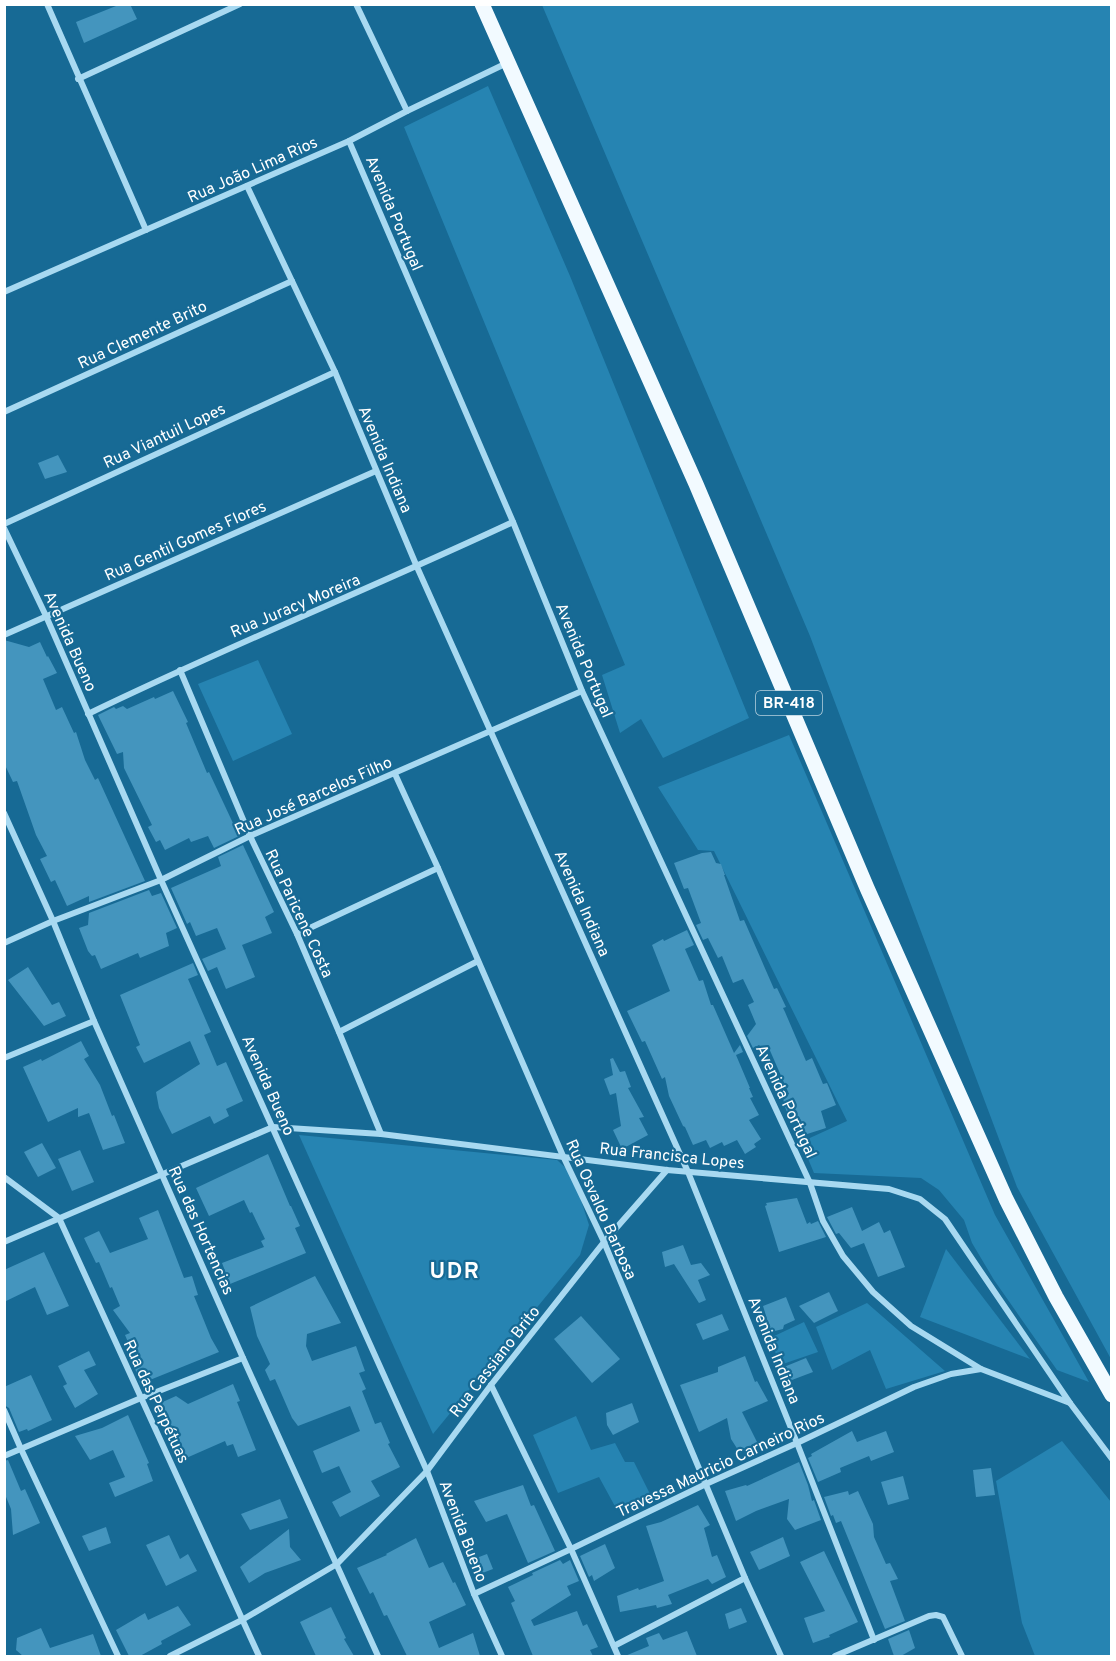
<svg xmlns="http://www.w3.org/2000/svg" width="1116" height="1661" font-family="Overpass,sans-serif">
<rect width="100%" height="100%" fill="#176a95"/>
<g fill="#2684b2">
<polygon points="542,5 1111,5 1111,1359 1017,1187 810,636"/>
<polygon points="488,86 570,276 749,718 663,758 641,719 620,733 602,675 625,665 404,127"/>
<polygon points="258,660 292,734 233,761 198,684"/>
<polygon points="789,735 995,1215 1089,1382 1057,1370 994,1280 972,1243 964,1220 939,1190 921,1178 814,1173 801,1142 847,1121 714,851 698,850 658,787"/>
<polygon points="299,1135 557,1160 567,1169 580,1197 589,1225 580,1255 433,1434"/>
<polygon points="946,1249 1030,1359 920,1317"/>
<polygon points="867,1303 945,1371 886,1389 870,1350 832,1370 816,1327"/>
<polygon points="804,1322 818,1352 780,1365 770,1338"/>
<polygon points="576,1416 591,1450 615,1443 625,1462 634,1462 651,1496 617,1510 599,1477 558,1493 533,1435"/>
<polygon points="1062,1441 1111,1502 1111,1656 1035,1656 1022,1623 996,1481"/>
</g>
<g fill="#4495be">
<polygon points="121,4 130,4 137,19 84,43 76,22"/>
<polygon points="58,455 67,472 45,479 38,463"/>
<polygon points="4,640 29,647 40,642 47,657 48,656 57,673 43,679 56,710 62,707 74,733 76,732 85,760 95,780 98,778 145,881 89,902 89,896 67,906 55,880 51,882 40,859 47,856 36,835 17,781 13,782 4,763"/>
<polygon points="173,691 188,722 186,723 207,773 209,772 239,836 214,848 208,836 191,842 189,838 165,850 160,840 156,842 148,827 152,825 124,768 123,752 117,754 98,715 114,707 116,709 123,706 127,709 154,697 155,699"/>
<polygon points="243,845 274,912 265,917 272,933 242,945 255,977 226,989 217,967 208,971 202,959 226,949 217,928 196,936 190,922 187,924 171,888 221,866 218,857"/>
<polygon points="711,852 716,863 721,864 725,875 724,875 740,921 744,920 774,989 777,988 786,1007 783,1008 785,1012 806,1061 812,1058 823,1084 827,1083 836,1105 821,1111 826,1128 804,1135 799,1120 791,1123 784,1104 783,1096 789,1094 768,1046 762,1048 759,1045 753,1048 747,1036 756,1024 748,1005 754,1002 743,979 733,983 722,956 718,958 708,938 703,940 696,925 701,923 688,888 684,889 674,863 702,853"/>
<polygon points="149,890 152,896 161,893 177,928 166,933 169,946 140,958 138,953 101,969 95,955 92,956 88,951 79,928 88,925 89,913"/>
<polygon points="687,930 694,945 685,949 699,981 703,980 711,1005 713,1005 734,1053 740,1045 743,1052 736,1055 750,1088 749,1088 753,1097 750,1098 759,1115 749,1120 761,1139 754,1144 756,1147 745,1154 737,1140 724,1146 722,1142 710,1148 706,1140 693,1145 685,1127 683,1126 669,1096 665,1077 662,1079 645,1041 642,1042 627,1011 670,991 652,945 663,939 664,941"/>
<polygon points="193,963 198,975 188,979 211,1032 204,1035 217,1066 226,1062 243,1101 226,1109 229,1116 214,1124 210,1116 172,1134 159,1108 156,1092 200,1064 190,1041 144,1063 136,1047 140,1045 120,995"/>
<polygon points="28,967 52,1005 59,1002 66,1016 44,1026 8,980"/>
<polygon points="81,1041 89,1056 84,1059 100,1085 112,1116 114,1115 125,1143 103,1150 89,1113 78,1117 78,1108 48,1122 23,1067 41,1059 42,1061"/>
<polygon points="613,1058 620,1072 625,1071 631,1087 628,1088 644,1117 639,1118 648,1135 622,1149 613,1130 621,1126 616,1093 610,1095 604,1079 613,1075 610,1059"/>
<polygon points="42,1143 56,1168 38,1177 24,1152"/>
<polygon points="80,1150 94,1182 72,1191 58,1159"/>
<polygon points="268,1154 290,1206 291,1206 300,1226 295,1228 306,1253 230,1284 222,1263 264,1247 261,1241 265,1239 252,1212 250,1213 244,1200 209,1216 196,1188"/>
<polygon points="797,1198 807,1224 810,1222 811,1224 818,1221 826,1237 779,1252 765,1206 767,1205 766,1203"/>
<polygon points="852,1207 862,1231 879,1222 884,1233 890,1230 905,1267 878,1277 864,1243 851,1248 839,1233 836,1234 827,1217"/>
<polygon points="158,1210 184,1278 192,1276 198,1295 194,1296 211,1338 219,1352 140,1384 134,1365 137,1363 125,1335 130,1333 113,1310 120,1306 112,1287 110,1288 99,1262 96,1263 84,1238 99,1231 110,1253 148,1239 139,1218"/>
<polygon points="683,1245 691,1265 701,1263 710,1275 698,1280 706,1300 699,1303 674,1264 665,1267 662,1252"/>
<polygon points="44,1252 69,1306 47,1315 35,1287 4,1302 4,1270"/>
<polygon points="315,1276 341,1323 307,1334 306,1346 312,1361 356,1346 365,1371 359,1373 366,1389 362,1391 375,1424 381,1422 390,1443 388,1444 400,1467 371,1481 380,1496 340,1517 332,1502 351,1492 339,1466 322,1473 313,1451 360,1431 350,1406 298,1426 292,1418 275,1379 270,1381 265,1370 270,1364 257,1336 250,1307"/>
<polygon points="829,1292 838,1311 814,1323 799,1306"/>
<polygon points="786,1297 795,1320 784,1325 783,1329 771,1332 763,1306"/>
<polygon points="722,1314 729,1330 703,1340 696,1324"/>
<polygon points="581,1316 620,1359 592,1383 554,1339"/>
<polygon points="89,1351 96,1365 84,1370 98,1394 75,1408 63,1386 67,1384 58,1366"/>
<polygon points="745,1356 755,1382 757,1381 768,1401 742,1412 758,1444 740,1453 731,1439 727,1418 699,1432 680,1385 718,1372 718,1367"/>
<polygon points="806,1358 813,1372 784,1383 779,1369"/>
<polygon points="31,1375 52,1420 28,1431 27,1429 19,1432 9,1408 4,1405 4,1387"/>
<polygon points="233,1384 240,1401 237,1402 256,1450 238,1457 233,1444 227,1446 225,1441 184,1459 170,1429 167,1430 156,1405 176,1396 188,1404"/>
<polygon points="632,1403 639,1422 613,1435 607,1425 606,1413"/>
<polygon points="128,1415 149,1463 147,1464 153,1481 115,1497 109,1483 125,1477 113,1450 90,1460 75,1436 102,1428"/>
<polygon points="852,1431 857,1442 886,1431 894,1452 871,1461 869,1456 840,1468 841,1472 818,1482 808,1458 812,1456 811,1454"/>
<polygon points="8,1460 21,1491 25,1489 40,1523 13,1535 11,1509 4,1492 4,1461"/>
<polygon points="799,1462 808,1485 812,1501 814,1500 821,1520 795,1530 787,1519 789,1499 756,1511 736,1521 725,1491 746,1485 747,1486"/>
<polygon points="991,1468 995,1495 976,1497 973,1470"/>
<polygon points="903,1476 909,1499 888,1505 881,1482"/>
<polygon points="523,1485 531,1506 534,1505 555,1551 528,1563 507,1514 486,1522 474,1501"/>
<polygon points="848,1491 849,1495 858,1491 873,1524 874,1537 886,1564 890,1563 898,1579 890,1581 905,1621 885,1629 841,1521 836,1523 833,1515 831,1516 824,1497"/>
<polygon points="280,1499 288,1518 250,1530 241,1514"/>
<polygon points="698,1505 710,1525 704,1528 712,1557 717,1555 726,1577 712,1584 708,1579 668,1595 672,1604 657,1608 656,1605 620,1612 617,1596 638,1588 639,1590 664,1581 646,1526 661,1522"/>
<polygon points="106,1527 111,1543 89,1551 82,1536"/>
<polygon points="289,1529 290,1547 301,1560 265,1573 249,1583 240,1567"/>
<polygon points="169,1535 180,1559 188,1554 197,1571 166,1586 146,1545"/>
<polygon points="783,1537 790,1556 759,1570 750,1552"/>
<polygon points="416,1538 429,1568 443,1562 453,1583 455,1582 466,1605 429,1622 439,1648 473,1633 480,1656 407,1656 387,1615 384,1616 373,1592 370,1594 357,1568 387,1555 386,1554"/>
<polygon points="605,1544 615,1568 594,1581 592,1575 589,1577 580,1556"/>
<polygon points="824,1551 858,1622 829,1635 830,1637 813,1643 804,1618 825,1611 800,1562"/>
<polygon points="487,1554 493,1569 477,1575 471,1560"/>
<polygon points="560,1560 563,1564 570,1560 579,1581 567,1586 571,1595 531,1620 534,1626 577,1611 583,1626 587,1624 598,1647 590,1650 593,1656 533,1656 511,1603 515,1601 508,1587 533,1575 532,1573"/>
<polygon points="178,1606 191,1625 161,1641 162,1644 140,1656 129,1656 116,1630 145,1613 148,1620"/>
<polygon points="331,1607 346,1638 344,1639 354,1656 316,1656 300,1622"/>
<polygon points="741,1608 747,1622 729,1629 725,1614"/>
<polygon points="41,1628 50,1648 93,1634 101,1656 23,1656 16,1650 17,1638"/>
<polygon points="909,1630 915,1648 901,1656 894,1656 888,1639"/>
<polygon points="687,1631 697,1656 625,1656 649,1646 646,1638 659,1633 663,1640"/>
</g>
<g fill="none" stroke-linecap="round" stroke-linejoin="round">
<g stroke="#a8d9f1" stroke-width="6">
<polyline points="47,4 146,230"/>
<polyline points="356,4 407,111"/>
<polyline points="78,79 240,4"/>
<polyline points="349,141 513,522 582,691 810,1183 823,1221 843,1256 873,1292 911,1326 981,1369 1070,1403"/>
<polyline points="247,186 335,372 417,567 688,1172 797,1443 874,1640"/>
<polyline points="4,292 349,141 407,111 507,63"/>
<polyline points="4,412 292,281"/>
<polyline points="4,524 335,372"/>
<polyline points="4,528 46,616 161,880 427,1471 474,1594 502,1656"/>
<polyline points="4,635 376,471"/>
<polyline points="180,670 250,836 297,934 339,1032 381,1134"/>
<path d="M88,714C228,646 372,588 513,522"/>
<polyline points="395,774 438,868 563,1156 604,1242 745,1578 781,1656"/>
<polyline points="4,813 53,921 94,1021 243,1358 378,1656"/>
<polyline points="297,934 438,868"/>
<polyline points="4,943 53,921 161,880 250,836 582,691"/>
<polyline points="339,1032 478,961"/>
<polyline points="4,1058 94,1021"/>
<polyline points="4,1177 59,1218 259,1656"/>
<polyline points="4,1242 273,1127 381,1134 667,1170 889,1189 920,1199 945,1219 1070,1403 1112,1459"/>
<polyline points="491,1385 571,1549 618,1656"/>
<polyline points="4,1410 21,1449 118,1656"/>
<polyline points="4,1456 141,1398 243,1358"/>
<polyline points="474,1594 571,1549 706,1484 797,1443 914,1387 951,1374 981,1369"/>
<polyline points="614,1646 745,1578"/>
<polyline points="170,1656 242,1620 337,1564 427,1471 491,1385 604,1242 667,1170"/>
<polyline points="835,1656 929,1616 936,1615 943,1617 962,1656"/>
</g>
<polyline stroke="#f2faff" stroke-width="15" points="482,4 696,484 867,888 1006,1199 1056,1297 1112,1395"/>
</g>
<g text-anchor="middle" stroke-width="4.5" stroke-linejoin="round" paint-order="stroke">
<rect fill="#176a95" stroke="#b9d2df" stroke-width="1.5" x="756" y="691" width="66" height="24" rx="4.5"/>
<g font-size="15" font-weight="bold" fill="#fff">
<text x="789" y="708">BR-418</text>
</g>
<g font-size="16" fill="#fff" stroke="#176a95">
<text transform="translate(252 169) rotate(-24)" y="6">Rua João Lima Rios</text>
<text transform="translate(395 213) rotate(67)" y="6">Avenida Portugal</text>
<text transform="translate(142 334) rotate(-25)" y="6">Rua Clemente Brito</text>
<text transform="translate(164 435) rotate(-25)" y="6">Rua Viantuil Lopes</text>
<text transform="translate(386 459) rotate(67)" y="6">Avenida Indiana</text>
<text transform="translate(185 540) rotate(-24)" y="6">Rua Gentil Gomes Flores</text>
<text transform="translate(295 605) rotate(-23)" y="6">Rua Juracy Moreira</text>
<text transform="translate(71 641) rotate(66)" y="6">Avenida Bueno</text>
<text transform="translate(585 660) rotate(67)" y="6">Avenida Portugal</text>
<text transform="translate(313 795) rotate(-24)" y="6">Rua José Barcelos Filho</text>
<text transform="translate(583 903) rotate(66)" y="6">Avenida Indiana</text>
<text transform="translate(300 913) rotate(65)" y="6">Rua Paricene Costa</text>
<text transform="translate(269 1085) rotate(66)" y="6">Avenida Bueno</text>
<text transform="translate(787 1101) rotate(65)" y="6">Avenida Portugal</text>
<text transform="translate(672 1155) rotate(6)" y="6">Rua Francisca Lopes</text>
<text transform="translate(602 1209) rotate(66)" y="6">Rua Osvaldo Barbosa</text>
<text transform="translate(202 1230) rotate(66)" y="6">Rua das Hortencias</text>
<text transform="translate(775 1350) rotate(68)" y="6">Avenida Indiana</text>
<text transform="translate(494 1361) rotate(-52)" y="6">Rua Cassiano Brito</text>
<text transform="translate(157 1401) rotate(65)" y="6">Rua das Perpétuas</text>
<text transform="translate(720 1464) rotate(-25)" y="6">Travessa Mauricio Carneiro Rios</text>
<text transform="translate(464 1531) rotate(69)" y="6">Avenida Bueno</text>
</g>
<g font-size="22" font-weight="bold" letter-spacing="1.5" fill="#fff" stroke="#176a95">
<text x="455" y="1278">UDR</text>
</g>
</g>
<rect width="1116" height="1661" fill="none" stroke="#ffffff" stroke-width="12"/>
</svg>
